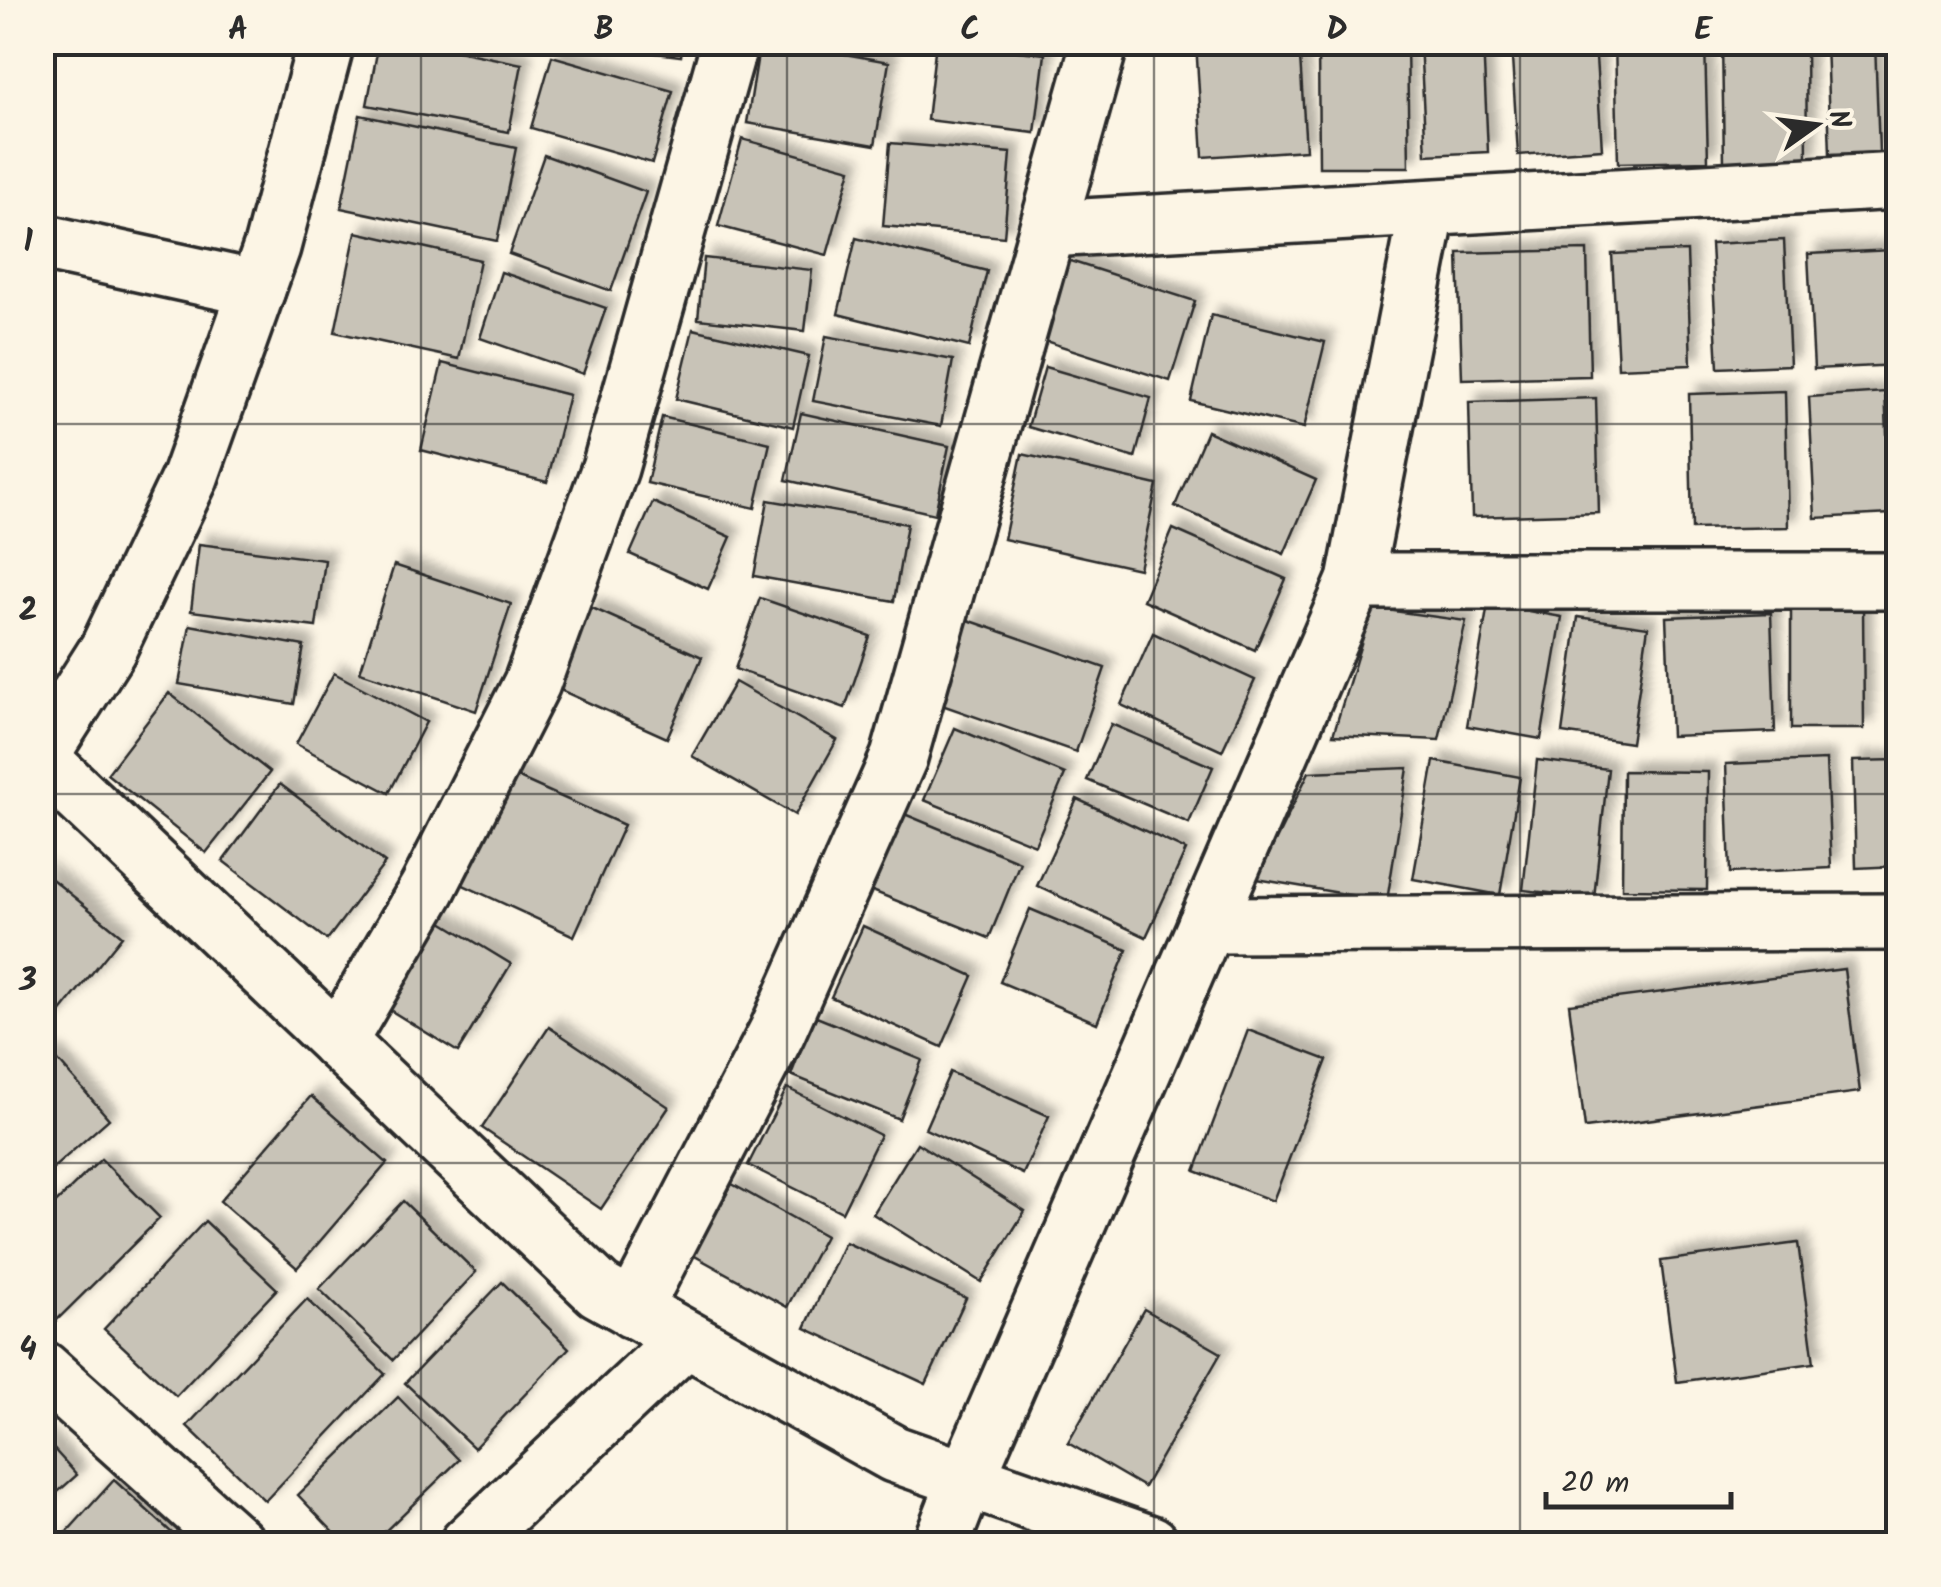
<svg xmlns="http://www.w3.org/2000/svg" width="1941" height="1587" font-family="Kalam,sans-serif">
<defs>
<filter id="shadow"><feDropShadow dx="9" dy="-9" stdDeviation="5" flood-color="#0004"/></filter>
</defs>
<rect width="100%" height="100%" fill="#fcf5e5"/>
<filter id="ink" filterUnits="userSpaceOnUse"><feTurbulence type="fractalNoise" baseFrequency=".01" numOctaves="2"/><feDisplacementMap in="SourceGraphic" scale="20" xChannelSelector="R" yChannelSelector="G"/><feConvolveMatrix kernelMatrix="1 2 1 2 8 2 1 2 1" color-interpolation-filters="sRGB"/></filter>
<g filter="url(#ink)">
<g fill="#c8c3b7" stroke="#2b2b2b" stroke-width="2.5" filter="url(#shadow)">
<polygon points="379,42 413,42 522,64 509,132 367,105"/>
<polygon points="565,42 683,42 681,56"/>
<polygon points="760,42 778,42 889,62 875,145 747,123"/>
<polygon points="936,42 1045,54 1035,133 927,120"/>
<polygon points="1196,42 1299,42 1306,150 1203,157"/>
<polygon points="1318,42 1407,42 1409,167 1319,167"/>
<polygon points="1420,42 1483,42 1488,152 1426,155"/>
<polygon points="1511,42 1595,42 1602,149 1518,155"/>
<polygon points="1615,42 1705,42 1708,161 1618,163"/>
<polygon points="1722,42 1806,42 1807,162 1724,163"/>
<polygon points="1826,42 1875,42 1879,152 1830,154"/>
<polygon points="1891,42 1898,42 1898,147 1894,147"/>
<polygon points="552,56 673,91 652,163 531,128"/>
<polygon points="360,115 516,148 497,241 341,208"/>
<polygon points="742,139 851,169 827,255 718,226"/>
<polygon points="890,143 1011,153 1004,237 883,226"/>
<polygon points="544,155 646,192 611,291 509,254"/>
<polygon points="356,232 480,260 459,359 335,332"/>
<polygon points="856,238 987,271 969,347 838,314"/>
<polygon points="1784,240 1790,365 1718,368 1711,244"/>
<polygon points="1587,250 1590,376 1462,379 1458,253"/>
<polygon points="1893,250 1898,365 1814,369 1808,254"/>
<polygon points="1687,251 1691,365 1618,368 1612,254"/>
<polygon points="704,258 812,270 805,331 698,319"/>
<polygon points="1067,260 1195,301 1170,381 1042,340"/>
<polygon points="501,272 606,308 583,374 480,338"/>
<polygon points="1211,315 1325,342 1304,428 1191,401"/>
<polygon points="693,329 809,356 793,427 676,399"/>
<polygon points="826,336 953,360 941,426 813,401"/>
<polygon points="442,363 569,395 547,482 421,450"/>
<polygon points="1045,367 1151,398 1135,458 1028,427"/>
<polygon points="1785,391 1788,527 1692,529 1689,394"/>
<polygon points="1885,392 1891,514 1815,518 1809,397"/>
<polygon points="1596,398 1599,513 1472,517 1469,402"/>
<polygon points="801,413 949,446 935,514 786,480"/>
<polygon points="662,417 770,443 755,508 647,483"/>
<polygon points="1207,431 1316,480 1284,554 1175,506"/>
<polygon points="1022,454 1157,485 1139,569 1004,539"/>
<polygon points="768,500 907,524 894,601 754,576"/>
<polygon points="653,502 731,537 708,589 630,554"/>
<polygon points="1173,529 1286,579 1255,650 1143,600"/>
<polygon points="199,544 325,560 316,627 191,611"/>
<polygon points="394,565 511,604 476,711 360,672"/>
<polygon points="760,598 870,636 845,708 735,669"/>
<polygon points="1488,604 1562,617 1541,739 1467,726"/>
<polygon points="1863,605 1864,729 1791,729 1791,606"/>
<polygon points="590,607 702,657 667,738 556,688"/>
<polygon points="1372,608 1466,621 1439,740 1333,735"/>
<polygon points="1889,612 1898,612 1898,731 1891,731"/>
<polygon points="1771,613 1775,732 1671,736 1666,617"/>
<polygon points="1578,617 1648,627 1631,743 1562,733"/>
<polygon points="968,620 1105,668 1076,752 939,704"/>
<polygon points="190,625 304,646 294,704 179,684"/>
<polygon points="1153,633 1255,680 1222,751 1121,705"/>
<polygon points="334,673 426,722 389,793 296,744"/>
<polygon points="735,682 837,740 795,815 692,756"/>
<polygon points="169,693 270,772 206,853 107,774"/>
<polygon points="1111,724 1213,767 1189,823 1087,780"/>
<polygon points="955,728 1065,774 1035,845 924,800"/>
<polygon points="1537,760 1608,769 1594,898 1523,890"/>
<polygon points="1826,760 1831,868 1730,873 1726,764"/>
<polygon points="1898,760 1898,866 1856,868 1853,761"/>
<polygon points="1434,761 1520,777 1500,895 1413,879"/>
<polygon points="1408,768 1387,901 1257,879 1309,772"/>
<polygon points="499,769 624,825 574,936 450,879"/>
<polygon points="1623,771 1708,772 1707,890 1622,889"/>
<polygon points="280,784 385,863 327,940 223,861"/>
<polygon points="1077,799 1186,850 1146,937 1037,886"/>
<polygon points="902,813 1020,862 989,938 870,890"/>
<polygon points="42,871 122,936 50,1025 42,1019"/>
<polygon points="1030,909 1127,950 1097,1023 1000,982"/>
<polygon points="437,919 511,964 458,1052 385,1007"/>
<polygon points="863,926 973,976 942,1047 831,997"/>
<polygon points="1844,969 1860,1092 1585,1128 1569,1004"/>
<polygon points="814,1016 922,1060 899,1119 791,1075"/>
<polygon points="549,1027 669,1107 601,1209 482,1128"/>
<polygon points="1248,1030 1327,1060 1273,1201 1195,1171"/>
<polygon points="53,1055 109,1119 42,1178 42,1064"/>
<polygon points="950,1072 1049,1116 1023,1174 925,1129"/>
<polygon points="787,1088 880,1135 842,1212 748,1165"/>
<polygon points="311,1096 387,1163 297,1268 220,1201"/>
<polygon points="917,1143 1025,1211 981,1282 873,1214"/>
<polygon points="101,1159 160,1218 55,1322 42,1310 42,1216"/>
<polygon points="732,1184 825,1236 787,1307 693,1255"/>
<polygon points="403,1201 476,1272 393,1360 319,1289"/>
<polygon points="205,1221 277,1289 176,1396 104,1329"/>
<polygon points="845,1242 966,1298 926,1384 805,1328"/>
<polygon points="1798,1243 1814,1363 1677,1382 1661,1261"/>
<polygon points="502,1282 569,1348 474,1448 405,1383"/>
<polygon points="307,1299 385,1374 265,1501 187,1426"/>
<polygon points="1144,1309 1221,1353 1144,1487 1068,1443"/>
<polygon points="398,1397 459,1460 372,1544 345,1544 298,1495"/>
<polygon points="42,1436 77,1475 42,1506"/>
<polygon points="114,1480 183,1543 182,1544 56,1544"/>
</g>
<g fill="none" stroke-linecap="round" stroke-linejoin="round">
<g stroke="#2b2b2b" stroke-width="62">
<g id="minor">
<polyline points="1048,229 1898,181"/>
<polyline points="42,242 257,289"/>
<polyline points="1355,581 1898,581"/>
<polyline points="42,753 108,649 190,477 272,247 326,42"/>
<polyline points="42,760 599,1290 894,1454 1151,1544"/>
<polyline points="1206,925 1898,922"/>
<polyline points="338,1042 428,888 532,683 610,468 730,42"/>
<polyline points="633,1310 777,1032 899,757 1100,42"/>
<polyline points="42,1369 237,1544"/>
<polyline points="468,1544 686,1339"/>
<polyline points="941,1544 966,1480 1355,581 1428,208"/>
</g>
</g>
<use href="#minor" stroke="#fcf5e5" stroke-width="55"/>
</g>
</g>
<path fill="none" stroke="#2b2b2b" stroke-width="2.5" stroke-opacity="0.55" d="M421,42V1544M787,42V1544M1154,42V1544M1520,42V1544M42,424H1898M42,794H1898M42,1163H1898"/>
<rect width="1941" height="1587" fill="none" stroke="#fcf5e5" stroke-width="110"/>
<g transform="translate(1816 125) rotate(76)" stroke="#fcf5e5" stroke-width="8" paint-order="stroke">
<path d="M0-8L18 38L0 25L-18 38Z" fill="#2b2b2b"/>
<text y="-15" font-size="28" font-weight="bold" text-anchor="middle" fill="#2b2b2b">N</text>
</g>
<path d="M1546 1492v15h185v-15" fill="none" stroke="#2b2b2b" stroke-width="5"/>
<text x="1561" y="1492" font-size="30" fill="#2b2b2b" stroke="#fcf5e5" stroke-width="8" paint-order="stroke">20 m</text>
<rect x="55" y="55" width="1831" height="1477" fill="none" stroke="#2b2b2b" stroke-width="4"/>
<g font-size="32" text-anchor="middle" font-weight="bold" fill="#2b2b2b">
<text x="238" y="39">A</text>
<text x="604" y="39">B</text>
<text x="970" y="39">C</text>
<text x="1337" y="39">D</text>
<text x="1703" y="39">E</text>
<text x="28" y="251">1</text>
<text x="28" y="620">2</text>
<text x="28" y="990">3</text>
<text x="28" y="1359">4</text>
</g>
</svg>
